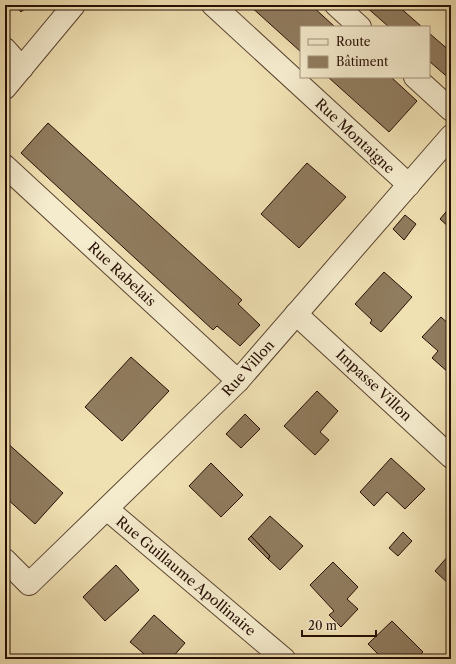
<svg xmlns="http://www.w3.org/2000/svg" width="456" height="664" font-family="'Libre Caslon Text',serif">
<rect width="100%" height="100%" fill="#f0e1b3"/>
<filter id="stains"><feTurbulence type="fractalNoise" baseFrequency=".005" numOctaves="4"/><feColorMatrix values="0 0 0 0 .2 0 0 0 0 .09 0 0 0 0 .02 0 0 0 .5 -.17"/></filter>
<radialGradient id="worn" r=".72"><stop offset=".6" stop-color="#630" stop-opacity="0"/><stop offset="1" stop-color="#630" stop-opacity=".3"/></radialGradient>
<g fill="#907c5f" stroke="#270e04">
<polygon points="15,5 29,5 21,12"/>
<polygon points="249,5 311,5 335,27 301,27 301,52"/>
<polygon points="364,5 397,5 422,27 389,27"/>
<polygon points="429,33 451,52 451,80 429,61"/>
<polygon points="328,77 391,77 417,101 389,132"/>
<polygon points="48,123 242,300 238,304 260,325 240,346 217,326 213,330 21,153"/>
<polygon points="307,163 346,197 299,248 261,214"/>
<polygon points="451,206 451,229 440,219"/>
<polygon points="405,215 416,224 404,240 393,229"/>
<polygon points="384,272 412,297 381,332 370,323 372,320 355,304"/>
<polygon points="441,317 451,326 451,370 449,373 432,358 438,351 422,337"/>
<polygon points="131,357 169,391 122,441 85,407"/>
<polygon points="317,391 338,411 320,432 329,440 315,455 284,426"/>
<polygon points="245,414 260,429 241,448 226,434"/>
<polygon points="5,441 63,493 35,524 5,497"/>
<polygon points="391,458 425,489 405,509 387,492 374,506 360,492"/>
<polygon points="211,463 243,495 221,517 189,486"/>
<polygon points="270,516 303,546 280,570 268,559 270,556 251,536"/>
<polygon points="403,532 412,541 398,556 389,548"/>
<polygon points="251,536 270,556 268,559 248,539"/>
<polygon points="449,555 451,556 451,586 435,571"/>
<polygon points="333,562 358,587 347,599 358,609 341,627 329,615 334,611 310,585"/>
<polygon points="116,565 139,590 105,621 83,597"/>
<polygon points="154,615 185,643 171,659 150,659 130,642"/>
<polygon points="392,621 423,652 416,659 383,659 368,644"/>
</g>
<g fill="none" stroke-linecap="round" stroke-linejoin="round">
<g stroke="#594330" stroke-width="24">
<g id="minor">
<polyline points="213,5 409,185"/>
<polyline points="336,5 360,27"/>
<polyline points="5,49 22,68"/>
<polyline points="415,77 451,110"/>
<polyline points="5,88 74,5"/>
<polyline points="5,166 238,381"/>
<polyline points="296,314 451,457"/>
<polyline points="107,509 284,659"/>
<polyline points="5,560 29,584 238,381 451,136"/>
</g>
</g>
<use href="#minor" stroke="#f5ecce" stroke-width="22"/>
</g>
<g text-anchor="middle" stroke-width="3.5" stroke-linejoin="round" paint-order="stroke">
<g font-size="14" fill="#270e04" stroke="#f5ecce">
<text transform="translate(355 136) rotate(43)" y="5">Rue Montaigne</text>
<text transform="translate(122 274) rotate(43)" y="5">Rue Rabelais</text>
<text transform="translate(248 368) rotate(-48)" y="5">Rue Villon</text>
<text transform="translate(374 385) rotate(43)" y="5">Impasse Villon</text>
<text transform="translate(186 576) rotate(40)" y="5">Rue Guillaume Apollinaire</text>
</g>
</g>
<rect width="456" height="664" fill="none" stroke="#f0e1b3" stroke-width="20"/>
<rect x="6" y="6" width="444" height="652" fill="none" stroke="#270e04" stroke-width="2"/>
<rect x="10" y="10" width="436" height="644" fill="none" stroke="#270e04"/>
<rect x="300" y="26" width="130" height="52" fill="#f5ecce" stroke="#a3937d"/>
<rect x="308" y="39" width="20" height="6" fill="#f5ecce" stroke="#a3937d"/>
<text x="336" y="46" font-size="12" fill="#270e04">Route</text>
<rect x="308" y="56" width="20" height="12" fill="#907c5f" stroke="#a3937d"/>
<text x="336" y="66" font-size="12" fill="#270e04">Bâtiment</text>
<path d="M302 630v6h74v-6" fill="none" stroke="#270e04" stroke-width="2"/>
<text x="308" y="630" font-size="12" fill="#270e04" stroke="#f5ecce" stroke-width="3" paint-order="stroke">20 m</text>
<rect width="100%" height="100%" filter="url(#stains)"/>
<rect width="100%" height="100%" fill="url(#worn)"/>
</svg>
